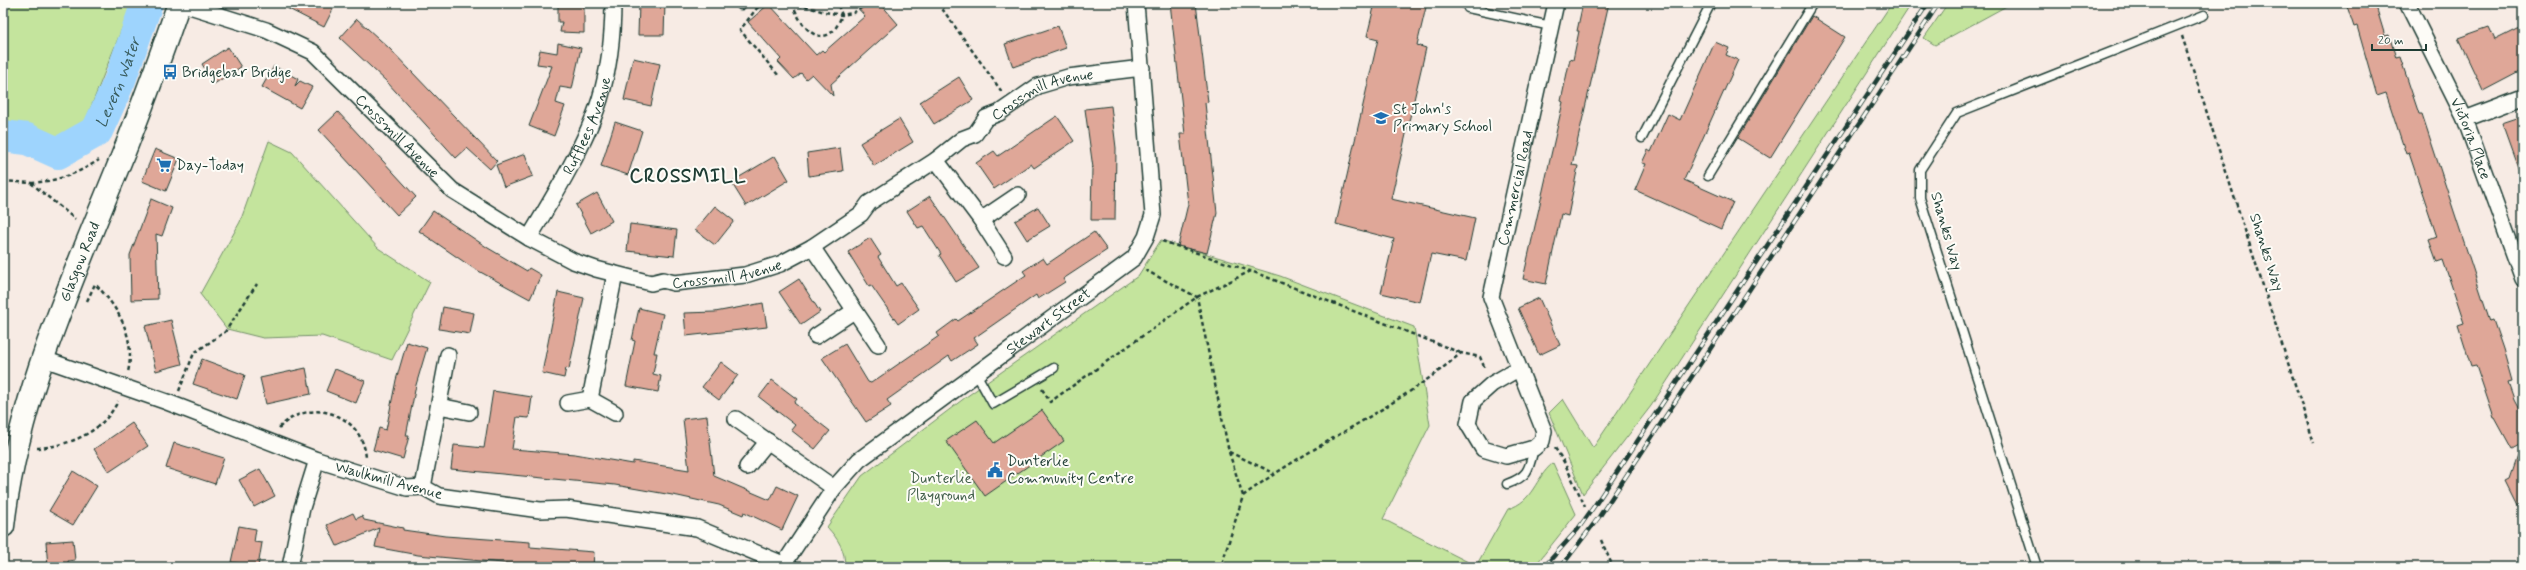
<svg xmlns="http://www.w3.org/2000/svg" width="2526" height="570" font-family="Mynerve,sans-serif">
<rect width="100%" height="100%" fill="#f7ebe4"/>
<filter id="ink" filterUnits="userSpaceOnUse"><feTurbulence type="fractalNoise" baseFrequency=".025" numOctaves="2"/><feDisplacementMap in="SourceGraphic" scale="8" xChannelSelector="R" yChannelSelector="G"/><feConvolveMatrix kernelMatrix="1 2 1 2 8 2 1 2 1" color-interpolation-filters="sRGB"/></filter>
<g filter="url(#ink)">
<g fill="#c4e49d" stroke="#729068">
<polygon points="3,3 132,3 83,127 65,140 3,129"/>
<polygon points="1892,3 1912,3 1651,406 1583,494 1549,413 1563,399 1593,448"/>
<polygon points="1948,3 2012,3 1935,45 1924,38"/>
<polygon points="269,141 292,152 378,248 430,282 392,360 322,336 263,338 227,329 200,294 240,222"/>
<path d="M1161,240L1280,276L1414,327L1430,425L1383,519L1476,566L1508,509C1534,501 1534,479 1553,463L1576,514L1534,567H845C845,550 839,540 827,527L862,476L966,397L1138,276Z"/>
</g>
<g fill="none" stroke-linecap="round" stroke-linejoin="round">
<path stroke="#9ed4fd" stroke-width="32" id="s1" d="M3,136L27,139L58,153L97,131L120,80L147,3"/>
</g>
<g fill="#dfa798" stroke="#1f3d34">
<polygon points="277,3 336,3 324,27"/>
<polygon points="558,3 584,3 584,33 560,32 562,22 558,22"/>
<polygon points="639,3 665,3 664,35 638,35"/>
<polygon points="853,3 880,3 898,24 831,84 833,96 812,74 806,79 801,73 794,79 778,62 781,59 748,22 769,4 816,55 822,50 824,52 865,16"/>
<polygon points="1170,3 1196,3 1208,102 1205,103 1217,213 1207,253 1178,246 1188,204 1180,134 1185,134"/>
<polygon points="1375,3 1427,3 1417,45 1426,48 1391,199 1475,218 1466,261 1431,254 1420,302 1381,293 1394,239 1336,224 1378,39 1367,36"/>
<polygon points="1583,3 1609,3 1572,165 1578,166 1568,216 1561,214 1546,284 1523,279 1563,102 1561,101 1570,59 1573,60 1579,31 1577,31"/>
<polygon points="2346,3 2375,3 2385,36 2389,35 2396,58 2400,57 2419,114 2422,114 2490,321 2493,320 2503,349 2512,381 2508,382 2514,399 2523,416 2523,443 2512,449 2495,418 2494,418 2476,365 2471,366 2458,325 2464,323 2443,260 2437,262 2429,240 2437,237 2409,153 2406,154 2386,93 2377,96 2357,26 2354,27"/>
<polygon points="1812,16 1845,37 1770,158 1738,138"/>
<polygon points="357,19 389,48 497,161 490,169 467,148 456,158 387,82 340,38"/>
<polygon points="1058,26 1066,48 1013,67 1005,44"/>
<polygon points="2523,26 2523,70 2483,91 2458,38 2489,27 2495,40"/>
<polygon points="1715,42 1729,48 1726,55 1738,60 1684,180 1733,202 1721,229 1635,190 1646,164 1642,163 1648,150 1651,152 1668,114 1680,120"/>
<polygon points="558,43 581,48 572,89 560,87 556,103 565,106 554,136 529,126 552,66 537,64 540,50 557,53"/>
<polygon points="228,47 241,67 214,84 202,64"/>
<polygon points="633,58 660,64 651,106 624,100"/>
<polygon points="274,66 298,79 295,86 300,81 312,87 300,108 262,87"/>
<polygon points="959,77 973,100 934,124 920,102"/>
<polygon points="1111,106 1116,148 1115,220 1091,220 1092,167 1093,168 1085,109"/>
<polygon points="338,112 416,197 397,215 319,130"/>
<polygon points="1057,116 1074,141 1034,168 1031,164 994,189 976,163 994,151 998,156"/>
<polygon points="2523,116 2523,175 2521,176 2502,123"/>
<polygon points="899,119 913,142 874,166 860,143"/>
<polygon points="615,122 642,131 628,175 601,166"/>
<polygon points="840,148 843,171 809,176 807,153"/>
<polygon points="155,149 179,159 166,191 142,181"/>
<polygon points="525,154 533,176 504,187 496,165"/>
<polygon points="775,156 789,180 746,206 731,182"/>
<polygon points="597,193 612,221 591,233 576,205"/>
<polygon points="930,196 979,268 956,282 939,255 941,254 923,226 918,228 907,211"/>
<polygon points="151,199 172,208 162,236 156,234 158,299 131,300 130,255"/>
<polygon points="715,206 734,221 715,245 695,230"/>
<polygon points="1038,207 1050,226 1027,240 1015,221"/>
<polygon points="433,211 488,248 527,271 529,268 541,275 530,299 473,268 419,231"/>
<polygon points="630,224 677,230 674,256 627,251"/>
<polygon points="1094,232 1107,250 1063,279 1065,282 1038,299 1036,295 974,338 978,344 952,361 949,356 887,400 891,406 866,422 822,358 845,344 868,382 871,383 939,336 937,333 956,319 958,321 1026,275 1023,271 1043,258 1047,264"/>
<polygon points="870,238 881,255 878,257 896,286 901,283 919,309 898,324 871,285 869,286 848,252"/>
<polygon points="799,279 820,312 801,325 779,292"/>
<polygon points="558,292 584,298 569,369 566,368 564,378 542,373"/>
<polygon points="1539,298 1560,345 1539,355 1518,308"/>
<polygon points="763,303 767,327 686,336 684,313 715,312"/>
<polygon points="443,307 474,313 470,334 439,329"/>
<polygon points="639,308 663,314 654,353 657,353 653,374 661,376 658,392 626,386 635,341 632,340"/>
<polygon points="171,320 182,364 156,371 145,326"/>
<polygon points="407,342 427,348 416,385 406,436 409,436 403,459 373,450 379,428 386,430 396,380"/>
<polygon points="202,359 245,375 237,399 193,384"/>
<polygon points="721,362 738,375 719,400 702,387"/>
<polygon points="306,368 311,394 266,404 260,378"/>
<polygon points="335,369 365,381 356,403 326,391"/>
<polygon points="772,380 797,399 794,403 830,431 815,449 791,430 795,425 759,397"/>
<polygon points="493,391 532,397 529,418 517,417 512,449 575,454 633,464 633,461 689,470 683,419 707,416 714,476 770,500 777,486 798,496 782,530 744,512 743,515 719,505 678,496 615,485 451,469 454,445 484,448"/>
<polygon points="1042,410 1064,441 985,496 946,441 977,420 994,443"/>
<polygon points="132,423 148,446 109,472 94,449"/>
<polygon points="174,443 224,458 215,484 166,468"/>
<polygon points="2521,447 2523,447 2523,515 2506,481 2510,479"/>
<polygon points="260,469 275,496 254,507 239,480"/>
<polygon points="73,471 97,486 73,525 49,511"/>
<polygon points="353,513 356,519 362,516 364,520 403,528 403,530 445,536 530,542 530,547 594,552 593,567 545,567 418,555 375,547 379,528 337,546 327,525"/>
<polygon points="239,526 256,529 254,542 262,543 258,567 231,562"/>
<polygon points="73,540 75,560 68,561 69,567 48,567 46,542"/>
</g>
<g fill="none" stroke-linecap="round" stroke-linejoin="round">
<g stroke="#1f3d34" stroke-width="11">
<g id="lane">
<polyline points="741,3 741,5"/>
<polyline points="1468,8 1551,26"/>
<polyline points="1642,138 1711,3"/>
<polyline points="1708,176 1813,3"/>
<polyline points="977,375 993,404 1054,368"/>
<path d="M1507,484C1529,476 1529,469 1534,448"/>
<polyline points="2037,567 1920,198 1920,170 1957,113 2204,15"/>
</g>
</g>
<g stroke="#1f3d34" stroke-width="18">
<g id="street">
<path id="s2" d="M180,3L266,30L313,52L452,190L529,238L573,261L596,269L643,281L651,283L663,280L674,283L745,275L780,264L812,247L861,214L869,203L936,160L962,139L975,134L986,118L999,113L1038,86L1068,77L1142,68"/>
<path id="s3" d="M2407,3L2465,119L2523,279"/>
<polyline points="2465,119 2523,97"/>
<polyline points="936,160 981,220 1004,256"/>
<polyline points="981,220 1018,195"/>
<path id="s4" d="M529,238C553,198 586,144 600,99C609,69 613,34 613,3"/>
<polyline points="812,247 878,345"/>
<polyline points="816,336 854,311"/>
<polyline points="44,359 167,402 317,460 407,488 423,487 439,496 540,510 566,509 697,528 790,567"/>
<path id="s5" d="M1518,369L1492,384L1473,401L1468,424L1483,449L1506,456L1534,448L1542,441L1544,431L1491,297L1556,3"/>
<polyline points="590,399 615,274"/>
<polyline points="568,403 590,399 615,413"/>
<polyline points="439,406 469,412"/>
<polyline points="736,419 834,488"/>
<polyline points="747,467 768,441"/>
<polyline points="423,487 448,355"/>
<polyline points="290,567 302,508 317,460"/>
<path id="s6" d="M782,567L834,488L859,460L1134,258L1146,237L1153,215L1136,3"/>
</g>
</g>
<g stroke="#1f3d34" stroke-width="25">
<g id="primary">
<path id="s7" d="M3,526C18,392 79,266 128,142C146,96 163,50 179,3"/>
</g>
</g>
<g stroke="#1f3d34" stroke-width="2.5" stroke-dasharray="4 3" stroke-linecap="butt">
<path d="M793,3C796,18 815,48 833,31C837,27 840,20 842,15L837,3"/>
<polyline points="938,3 1002,92"/>
<polyline points="770,4 804,6 825,12 842,15 853,13 869,3"/>
<polyline points="765,5 757,8 740,30 779,76"/>
<polyline points="2182,36 2314,443"/>
<polyline points="3,181 31,183 75,219"/>
<path d="M31,183C58,181 77,174 99,160"/>
<polyline points="1162,241 1250,271"/>
<polyline points="1145,270 1197,297 1229,452 1243,496 1221,567"/>
<path d="M87,301L95,284C118,307 136,337 128,372"/>
<polyline points="1042,389 1050,402 1197,297 1251,271 1461,353"/>
<polyline points="179,391 194,353 225,332 257,284"/>
<path d="M279,428C310,395 364,414 366,459"/>
<path d="M37,448C70,446 103,432 118,401"/>
<polyline points="1555,448 1564,462 1585,506"/>
<polyline points="1229,452 1274,473"/>
<path d="M1243,496C1312,444 1395,410 1461,353L1480,357L1485,369"/>
<polyline points="1601,540 1613,567"/>
</g>
<use href="#lane" stroke="#fdfcf7" stroke-width="8"/>
<use href="#street" stroke="#fdfcf7" stroke-width="15"/>
<use href="#primary" stroke="#fdfcf7" stroke-width="22"/>
<g stroke="#1f3d34" stroke-width="4.5">
<g id="rail">
<polyline points="1544,567 1578,529 1595,505 1928,3"/>
<polyline points="1561,567 1599,517 1939,3"/>
</g>
</g>
<use href="#rail" stroke="#fdfcf7" stroke-width="3" stroke-dasharray="9" stroke-linecap="butt"/>
</g>
</g>
<defs>
<g id="bus-bare" transform="scale(1.2)"><path d="M-5-6H5V4H4V6H2V4H-2V6H-4V4H-5ZM-3.5-4V0h7V-4ZM-3.5 1.2v1.5H-2V1.2ZM2 1.2v1.5H3.5V1.2Z" fill="#1f6fb2" stroke="#fdfcf7" stroke-width="2.5" paint-order="stroke"/></g>
<g id="school-bare" transform="scale(1.2)"><path d="M0-5L7-2L0 1L-7-2ZM-4 1L0 2.5L4 1V4Q0 6-4 4Z" fill="#1f6fb2" stroke="#fdfcf7" stroke-width="2.5" paint-order="stroke"/></g>
<g id="supermarket-bare" transform="scale(1.2)"><path d="M-6-5.5h2.5l.6 2H6L4.5 2H-2.5L-4.4-4H-6ZM-1.5 3.2a1.3 1.3 0 1 0 .1 0ZM3 3.2a1.3 1.3 0 1 0 .1 0Z" fill="#1f6fb2" stroke="#fdfcf7" stroke-width="2.5" paint-order="stroke"/></g>
<g id="civic-bare" transform="scale(1.2)"><path d="M-.6-6.5H3V-4.5H.6V-3L4-1V1h2V6H-6V1h2V-1L-.6-3ZM-1.2 2.5V6h2.4V2.5Z" fill="#1f6fb2" stroke="#fdfcf7" stroke-width="2.5" paint-order="stroke"/></g>
</defs>
<g fill-rule="evenodd">
<use href="#bus-bare" x="170" y="72"/>
<use href="#school-bare" x="1381" y="118"/>
<use href="#supermarket-bare" x="164" y="165"/>
<use href="#civic-bare" x="995" y="470"/>
</g>
<g text-anchor="middle" stroke-width="4" stroke-linejoin="round" paint-order="stroke">
<g font-size="15" fill="#1f3d34" stroke="#fdfcf7" text-anchor="start">
<text x="182" y="77">Bridgebar Bridge</text>
<text x="1393" y="114">St John's<tspan x="1393" dy="17">Primary School</tspan></text>
<text x="176" y="170">Day-Today</text>
<text x="1007" y="466">Dunterlie<tspan x="1007" dy="17">Community Centre</tspan></text>
</g>
<g font-size="15" fill="#1f3d34" stroke="#fdfcf7">
<text dy="5" stroke="none"><textPath href="#s2" startOffset="1009">Crossmill Avenue</textPath></text>
<text dy="5" stroke="none"><textPath href="#s4" startOffset="127">Rufflees Avenue</textPath></text>
<text dy="5" stroke="none"><textPath href="#s2" startOffset="261">Crossmill Avenue</textPath></text>
<text dy="5" stroke="none"><textPath href="#s3" startOffset="150">Victoria Place</textPath></text>
<text dy="5" stroke="none"><textPath href="#s5" startOffset="438">Commercial Road</textPath></text>
<text transform="translate(1947 231) rotate(74)" y="5">Shanks Way</text>
<text transform="translate(2267 252) rotate(72)" y="5">Shanks Way</text>
<text dy="5" stroke="none"><textPath href="#s7" startOffset="276">Glasgow Road</textPath></text>
<text dy="5" stroke="none"><textPath href="#s2" startOffset="637">Crossmill Avenue</textPath></text>
<text dy="5" stroke="none"><textPath href="#s6" startOffset="367">Stewart Street</textPath></text>
<text transform="translate(389 480) rotate(15)" y="5">Waulkmill Avenue</text>
</g>
<g font-size="15" fill="#405e49" stroke="#fdfcf7">
<text x="941" y="483">Dunterlie<tspan x="941" dy="17">Playground</tspan></text>
</g>
<g font-size="16" font-style="italic" fill="#385b5c" stroke="#fdfcf7">
<text dy="6" stroke="none"><textPath href="#s1" startOffset="156">Levern Water</textPath></text>
</g>
<g font-size="19" font-weight="bold" letter-spacing="1" fill="#1f3d34" stroke="#fdfcf7">
<text x="688" y="182">CROSSMILL</text>
</g>
</g>
<rect width="2526" height="570" fill="none" stroke="#fdfcf7" stroke-width="16"/>
<rect x="8" y="8" width="2510" height="554" fill="none" stroke="#1f3d34" stroke-width="1.5" filter="url(#ink)"/>
<path d="M2372 44v6h54v-6" fill="none" stroke="#1f3d34" stroke-width="2"/>
<text x="2378" y="44" font-size="12" fill="#1f3d34" stroke="#fdfcf7" stroke-width="3" paint-order="stroke">20 m</text>
</svg>
